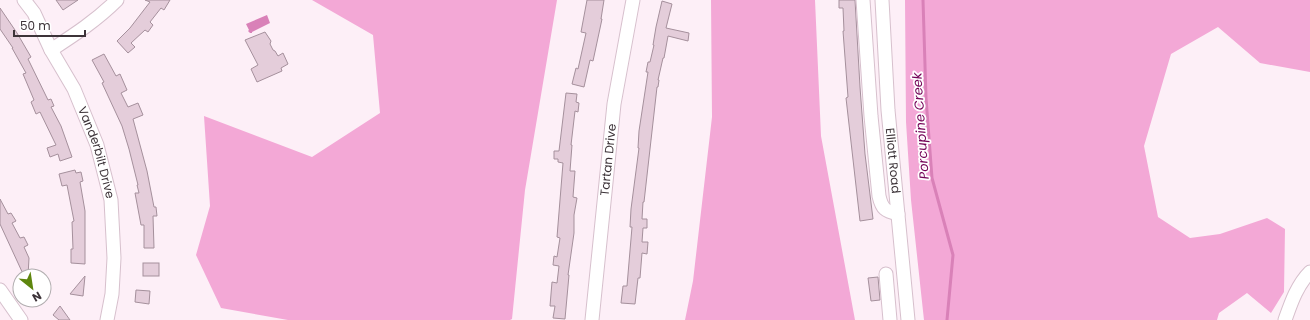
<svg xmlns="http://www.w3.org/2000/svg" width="1310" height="320" font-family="Poppins,sans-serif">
<rect width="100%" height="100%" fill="#fdeff7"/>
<g fill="#f3a8d6">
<polygon points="312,0 557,0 525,190 512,319 510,320 288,320 221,308 196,255 210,206 204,116 312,157 380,113 373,35"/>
<polygon points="711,0 815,0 821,136 855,320 685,320 693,281 712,117"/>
<polygon points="905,0 1310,0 1310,72 1260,63 1218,27 1171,54 1144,146 1158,217 1190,238 1220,234 1267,218 1285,229 1284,292 1271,313 1247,293 1219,313 1217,320 924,320 911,200 906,122"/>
</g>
<polygon fill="#d981b8" points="267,15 270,23 252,32 252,33 250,33 248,31 249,30 246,24"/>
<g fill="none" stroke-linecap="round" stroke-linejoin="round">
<polyline stroke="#d981b8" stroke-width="3" points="923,0 926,98 932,178 953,255 947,320"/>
</g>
<g fill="#e4cdda" stroke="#a5909c">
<polygon points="56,0 78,0 63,10"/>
<polygon points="145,0 170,0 164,10 161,8 150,22 153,25 148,32 145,30 131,43 135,47 128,53 117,41 130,28 150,2"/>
<polygon points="587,0 604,0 601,19 602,19 593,61 590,60 584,87 572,84 576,68 578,69 586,33 581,32"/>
<polygon points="839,0 855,0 860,87 865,154 873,219 860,221 846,98 848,97 843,31 844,31 843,8 839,8"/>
<polygon points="662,1 672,4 666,28 689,33 688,41 668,36 664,58 663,58 658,80 659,80 658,87 657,87 644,202 643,202 642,219 647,219 647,228 643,228 642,242 648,242 647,254 642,253 640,278 638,278 635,304 621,303 623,286 627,286 632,227 630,227 631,209 639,148 638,148 639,131 648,72 646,72 648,62 650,62 654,45 653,45 656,27"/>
<polygon points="0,8 17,33 31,57 28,59 48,100 51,99 54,106 51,107 61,126 72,157 60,161 58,154 50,157 47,148 56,145 40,112 36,114 31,102 34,100 23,74 26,73 12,48 13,48 0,29"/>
<polygon points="265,32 271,41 270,44 273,50 275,51 278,56 283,53 288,64 281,68 282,71 257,82 251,69 258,65 245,40"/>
<polygon points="104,54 116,76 120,74 127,90 121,93 128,107 138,103 143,115 133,119 147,171 154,207 156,207 157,216 153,216 154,248 144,248 144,225 141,225 135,193 139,193 137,185 138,185 129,149 122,126 102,83 104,82 92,60"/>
<polygon points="566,93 577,94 576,102 579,103 578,112 575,111 571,145 572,145 570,171 575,171 573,197 577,198 574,215 574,233 568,275 569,275 565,319 553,318 555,306 550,306 552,282 557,283 559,266 553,265 554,256 557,257 560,238 557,237 563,163 558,162 558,159 554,159 554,151 559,151"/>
<polygon points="75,170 76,173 81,172 83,181 80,182 85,211 85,264 71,263 71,249 73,249 72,222 74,221 67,185 62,186 59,174"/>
<polygon points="0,199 8,214 11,213 16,221 12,223 20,238 24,237 28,245 24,247 29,258 28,276 24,276 0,224"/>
<rect x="143" y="263" width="16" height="13"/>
<polygon points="85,276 83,296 70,294"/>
<polygon points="878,277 880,300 871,301 868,278"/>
<polygon points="136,290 150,291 149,304 135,302"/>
<polygon points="60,306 70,320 59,320 53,315"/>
</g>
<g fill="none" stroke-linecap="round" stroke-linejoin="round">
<g stroke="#d7c0cd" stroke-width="15">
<g id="minor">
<path id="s1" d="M24,0L34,13L51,50L74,89L97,145L111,200L114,258L112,294L107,320"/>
<path d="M863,0L871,116L879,196C882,209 885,211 898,214"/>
<path id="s2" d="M882,0L888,110L908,320"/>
<path d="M51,50C74,35 97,20 117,0"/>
<polyline points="886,274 890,320"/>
<polyline points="0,290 21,320"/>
<path id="s3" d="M592,320L614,104L633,0"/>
<path d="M1285,320C1291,303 1297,285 1310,272"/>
</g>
</g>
<use href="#minor" stroke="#fff" stroke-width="13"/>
</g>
<g text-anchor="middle" stroke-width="3.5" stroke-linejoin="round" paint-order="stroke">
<g font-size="12" fill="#3c3338" stroke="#fff">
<text dy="4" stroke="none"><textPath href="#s1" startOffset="170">Vanderbilt Drive</textPath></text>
<text dy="4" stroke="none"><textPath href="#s3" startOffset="161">Tartan Drive</textPath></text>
<text dy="4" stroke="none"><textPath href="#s2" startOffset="161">Elliott Road</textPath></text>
</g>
<g font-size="13" font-style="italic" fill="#730357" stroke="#fff">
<text transform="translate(920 126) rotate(-94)" y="5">Porcupine Creek</text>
</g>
</g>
<g transform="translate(32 288) rotate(150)"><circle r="19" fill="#ffffff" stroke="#b1adaf"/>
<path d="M0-3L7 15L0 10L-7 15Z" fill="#5e860e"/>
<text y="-6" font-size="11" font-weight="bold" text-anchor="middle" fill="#3c3338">N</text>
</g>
<path d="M14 30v6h71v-6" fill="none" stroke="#3c3338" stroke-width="2"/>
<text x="20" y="30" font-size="12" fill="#3c3338" stroke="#ffffff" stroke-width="3" paint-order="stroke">50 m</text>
</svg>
